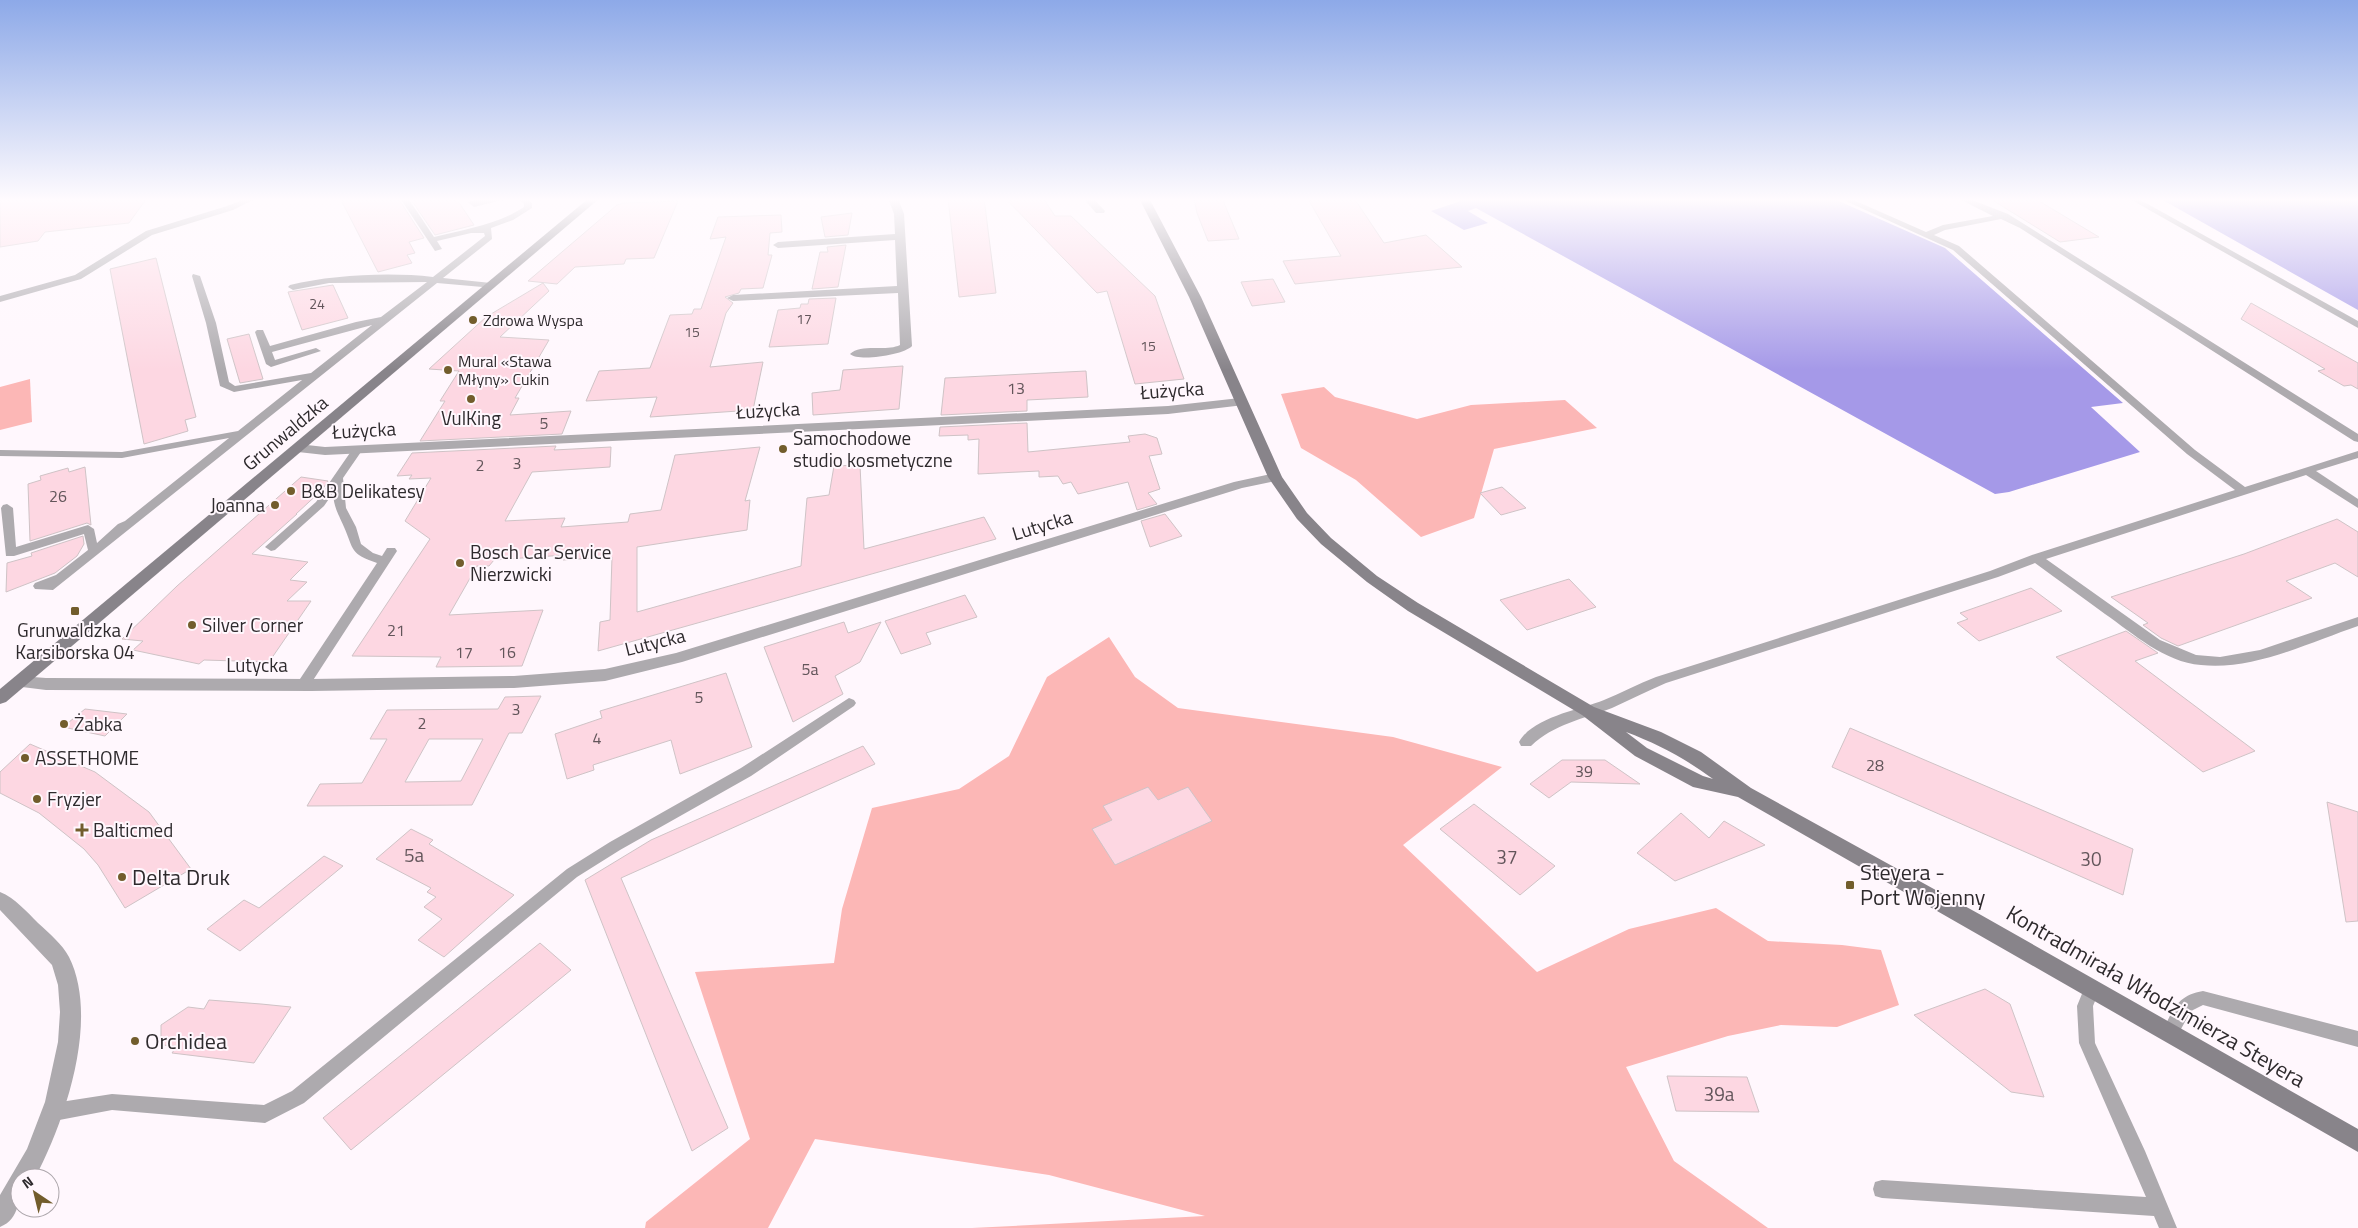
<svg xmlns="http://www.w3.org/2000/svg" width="2358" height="1228" font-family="'Titillium Web',sans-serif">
<rect width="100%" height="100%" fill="#fff7fd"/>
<g fill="#fcb7b6">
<polygon points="30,379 32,422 0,430 0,387"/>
<polygon points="1324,387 1335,397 1417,419 1471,405 1565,400 1597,428 1494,449 1474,518 1421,537 1356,480 1301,448 1281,394"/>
<polygon points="1109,637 1135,677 1178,708 1393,737 1502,767 1403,845 1537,972 1629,929 1716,908 1768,941 1842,945 1881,950 1899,1005 1837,1027 1781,1025 1728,1036 1626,1067 1674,1161 1768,1228 972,1228 1205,1216 1049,1175 815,1139 768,1228 645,1228 646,1222 750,1139 695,972 834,963 842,909 872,808 959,789 1009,756 1047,677"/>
</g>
<g fill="#a599e8">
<polygon points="1456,198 1832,198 1945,248 2123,403 2091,407 2140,452 2009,492 1995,494 1476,208 1468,211 1488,223 1464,230 1431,211 1461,201"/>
<polygon points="2159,198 2358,198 2358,310 2161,199"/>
</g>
<g fill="#fdd7e2" stroke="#cfc3c6" fill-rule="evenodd">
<polygon points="0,198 147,198 129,223 45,232 38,241 0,247"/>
<polygon points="340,198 398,198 424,238 409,242 415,253 407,255 412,263 378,272"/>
<polygon points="410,198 456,198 474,225 435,235"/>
<polygon points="948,198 984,198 996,293 959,297"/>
<polygon points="1005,198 1043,198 1055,216 1071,216 1155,296 1184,379 1135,384 1107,291 1097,293"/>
<polygon points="1194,198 1222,198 1239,239 1208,241 1197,213"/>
<polygon points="1326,198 1354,198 1384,243 1426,235 1462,267 1295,284 1283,261 1341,256 1308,199"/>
<polygon points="1989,198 2034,198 2099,237 2060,242"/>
<polygon points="678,201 654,258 626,259 624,264 575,267 557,284 528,281 617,205 624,203"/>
<polygon points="852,213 848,235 825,237 821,217"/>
<polygon points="781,215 782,232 770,233 768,255 772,255 763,288 741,289 739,293 725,297 733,303 726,313 710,367 763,362 753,410 650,417 657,397 586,401 599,371 650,368 670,315 692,314 694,309 701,309 726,237 710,239 718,217"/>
<polygon points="846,245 838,287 812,289 820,252 828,252 827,247"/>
<polygon points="156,258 196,417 185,420 188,431 144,444 110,269"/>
<polygon points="1273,279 1285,302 1252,306 1241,282"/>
<polygon points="543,283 549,291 500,337 549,340 515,398 519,398 510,415 571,411 562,434 420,441 445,401 440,401 459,371 429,369 486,317"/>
<polygon points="333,285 348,318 302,330 288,292"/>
<polygon points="836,298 828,344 769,347 778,310 800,308 801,304 808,304 809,299"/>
<polygon points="2251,303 2358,363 2358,389 2351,385 2344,386 2318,371 2325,369 2241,319"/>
<polygon points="249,334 263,379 240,383 227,339"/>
<polygon points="903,366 899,409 813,415 812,393 840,390 843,370"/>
<polygon points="1086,371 1088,397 1027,400 1027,411 941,415 945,378"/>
<polygon points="1027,423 1028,452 1130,442 1128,436 1145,434 1157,438 1162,454 1149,456 1160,489 1148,493 1157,504 1137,510 1128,482 1078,494 1071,482 1063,484 1058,476 1039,477 1039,471 978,474 979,439 968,440 968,435 939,436 940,427"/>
<polygon points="556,446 554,450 611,447 610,467 532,472 505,521 565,518 561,527 628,522 630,514 661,510 675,455 760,447 745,501 750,500 747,530 637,547 637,612 801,566 807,498 829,495 834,466 860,465 864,549 984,517 996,539 598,651 600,622 610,620 612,557 563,560 565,555 494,560 489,566 477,566 449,615 543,610 522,666 436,667 441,657 352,656 430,539 405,521 431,478 409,479 412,475 397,476 412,453"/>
<polygon points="85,467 91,525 87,523 30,541 28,484 41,480 40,476 68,468 69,472"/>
<polygon points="301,477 328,481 322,490 296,514 297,514 252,554 308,562 290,580 307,582 287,601 311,601 269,662 204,660 199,664 133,650 143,641 122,639 177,586"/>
<polygon points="1502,487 1526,508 1501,515 1480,493"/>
<polygon points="1165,514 1182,536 1150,547 1141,521"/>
<polygon points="2337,519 2358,532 2358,577 2335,563 2286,581 2312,598 2178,646 2161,638 2143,625 2148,623 2111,597 2244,554"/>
<polygon points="83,536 84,544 77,556 55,573 6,592 7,563 32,556 31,553"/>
<polygon points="1569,579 1596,607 1527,630 1500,600"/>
<polygon points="2031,588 2062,611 1979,641 1957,623 1968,619 1960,613"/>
<polygon points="965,595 977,617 926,633 931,644 901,654 885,621"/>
<polygon points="844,622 848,633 881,622 860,662 835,676 843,694 793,722 764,647"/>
<polygon points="2126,631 2158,653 2135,661 2255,751 2203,772 2056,657"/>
<polygon points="726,673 752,747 680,774 671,740 593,765 594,770 567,779 555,734 602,718 600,711"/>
<path d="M541,696L522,733H509L472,805L307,806L320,784L362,783L387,739H370L387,710L498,709L505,697ZM429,739H483L461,781L405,782Z"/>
<polygon points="85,709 127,714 105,736 63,727"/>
<polygon points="1850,728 2133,849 2123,895 1832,767"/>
<polygon points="30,744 95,772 149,812 191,869 125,908 98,865 84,849 39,813 0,793 0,772"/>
<polygon points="863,746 875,764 621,878 728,1128 692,1151 585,880 651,840"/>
<polygon points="1562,760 1605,760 1640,784 1571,782 1549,798 1530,784"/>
<polygon points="1148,787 1158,800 1188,787 1212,821 1115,865 1092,829 1112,820 1103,806"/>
<polygon points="2327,802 2358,812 2358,921 2346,922"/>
<polygon points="1474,804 1555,866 1520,895 1440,829"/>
<polygon points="1681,813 1709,838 1724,821 1765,845 1675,881 1637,853"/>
<polygon points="411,829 433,840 429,844 514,895 444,957 418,940 442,919 424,907 436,897 427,892 431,888 376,859"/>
<polygon points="324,856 343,866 240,951 207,929 244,900 259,908"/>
<polygon points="540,943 571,970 351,1150 323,1118"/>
<polygon points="1985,989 2010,1004 2044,1097 2011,1092 1914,1015"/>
<polygon points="209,1000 261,1004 291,1007 254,1063 172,1053 177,1046 161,1045 161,1025 188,1007 204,1009"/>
<polygon points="1667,1076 1747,1077 1759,1112 1676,1111"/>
</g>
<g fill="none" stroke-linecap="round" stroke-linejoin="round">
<g fill="#adaaae" fill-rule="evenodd">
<polygon points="247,198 257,198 233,210 152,235 81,279 0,302 0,296 75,275 146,231 227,206"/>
<path d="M400,198H408L434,237C465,229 497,225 524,207V204L517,198H526L532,203V208L513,220L491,228L492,239L443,278L491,283L494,284V288L437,283L53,590L35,589L33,586L35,583L56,575L88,550L84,534L14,556H6L1,508L3,505L7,504L13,508L16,547L88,525L94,529L97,543L118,524L125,521L229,438L122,458L0,456V450L122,452L238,431L302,380L234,392L220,386L206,323L192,276L193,274L200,276L216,323L229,382L235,386L311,373L372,325L272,352L275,360L316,348L321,351L271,367L266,364L255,332L257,330H263L270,346L356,322L381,317L427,282L329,283L293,290L288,287L290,285C332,275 389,272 433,277L485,236L484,233H471L437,241L442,249L435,251Z"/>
<polygon points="480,198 511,198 474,207 468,202"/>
<path d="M1839,198H1849L1926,232L1943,225L1993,216L1957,198H1967L2008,214L2358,434V442L2354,441L2020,228L2001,219L1945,230L1934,235L1959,246L2195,450L2245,487L2358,451V458L2316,471L2358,499V508L2306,475L2046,559L2160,640L2196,655L2220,657L2260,650L2358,617V626C2311,642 2252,671 2201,665C2164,662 2134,634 2105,614C2082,597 2058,580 2035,563L1998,577L1666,683C1647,691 1630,700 1612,708C1583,719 1554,724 1531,746H1521L1519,742C1533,717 1579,710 1604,700C1621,693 1638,684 1656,677L1990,571L2032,555L2235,490L2187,454L1953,250Z"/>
<polygon points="2128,198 2137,198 2358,321 2358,328"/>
<path d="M358,446L363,449L343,478L346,508L356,527L361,544L373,553L382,556L387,548H395L397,551L308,688H298L296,685L298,682L377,563C350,554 354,550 344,527C338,513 334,508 333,493L324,506L275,550L271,551L265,547L316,502L354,447Z"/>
<polygon points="849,698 854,700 856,703 854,706 751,776 620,850 577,877 304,1103 265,1123 112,1110 54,1121 48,1118 45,1112 48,1106 54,1103 112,1094 264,1105 292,1091 567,869 610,842 741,768"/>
<polygon points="2092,982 2098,984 2100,989 2093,1006 2095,1043 2145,1151 2177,1228 2159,1228 2154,1216 1882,1198 1875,1196 1873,1189 1875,1182 1882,1180 2146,1197 2079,1043 2077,1006 2086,984"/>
<path d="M2203,991L2358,1031V1047L2203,1005L2191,1011L2176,1038L2170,1041L2164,1038L2162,1033C2172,1011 2177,995 2203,991Z"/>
</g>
<g fill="#adaaae" fill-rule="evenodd">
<path d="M888,198H898L904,214L912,346C904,355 858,362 850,354C861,343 886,352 900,345L898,293L733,301L727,298L733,295L897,286L895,240L778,248L773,245L778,242L895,234L894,214Z"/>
<polygon points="1083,198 1093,198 1105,211 1104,213 1096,213"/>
<polygon points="1240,398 1244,399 1246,402 1244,405 1168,414 325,455 298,452 292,448 298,444 325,447 1168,406"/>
<polygon points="1275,473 1282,477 1280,480 1242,488 682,662 605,681 514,688 311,691 46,690 14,686 12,682 14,678 20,676 46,678 311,679 514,676 605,669 676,653 1234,482"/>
<path d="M0,892C15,898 27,912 38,923C49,933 62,944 69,957C100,1019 65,1121 35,1178H20C20,1197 20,1219 0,1227V1195L27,1149L45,1102L58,1042L60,1012L58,985L52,965L0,910Z"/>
</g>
<g fill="#88848a" fill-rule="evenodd">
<polygon points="589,198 600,198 6,702 0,704 0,689"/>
<path d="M1139,198H1149L1201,297L1282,477L1307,513L1331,538L1377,576L1418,603L1594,707L1661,732L1701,752L1751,788L1981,915L2358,1129V1152L1738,797L1693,787L1635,756L1582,715L1408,611L1367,582L1321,544L1297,519L1268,477L1189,297ZM1626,732C1658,744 1686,759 1713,779L1703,776L1647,748Z"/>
</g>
</g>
<linearGradient id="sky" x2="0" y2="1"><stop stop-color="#8da9e8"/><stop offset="0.54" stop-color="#fffbfe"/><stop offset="1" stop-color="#fffbfe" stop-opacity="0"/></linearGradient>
<rect width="2358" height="370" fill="url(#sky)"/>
<g fill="#725d2c" stroke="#fff7fd" stroke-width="2">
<circle cx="473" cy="320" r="5"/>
<circle cx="448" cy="370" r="5"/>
<circle cx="471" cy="399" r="5"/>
<circle cx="783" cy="449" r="5"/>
<circle cx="291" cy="491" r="5"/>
<circle cx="275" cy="505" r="5"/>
<circle cx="460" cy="563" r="5"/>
<rect x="70" y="606" width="10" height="10" rx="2.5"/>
<circle cx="192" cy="625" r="5"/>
<circle cx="64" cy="724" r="5"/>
<circle cx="25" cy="758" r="5"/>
<circle cx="37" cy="799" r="5"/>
<path d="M79.5 822.5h5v5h5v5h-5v5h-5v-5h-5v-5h5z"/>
<circle cx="122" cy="877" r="5"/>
<rect x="1845" y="880" width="10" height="10" rx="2.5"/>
<circle cx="135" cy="1041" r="5"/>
</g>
<g text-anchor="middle" stroke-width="4" stroke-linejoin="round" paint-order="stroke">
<g font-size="14" fill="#62555a">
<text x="317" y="309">24</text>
<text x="804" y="324">17</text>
<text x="692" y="337">15</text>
<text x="1148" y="351">15</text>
</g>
<g font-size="16" fill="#2e2a2d" stroke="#fff7fd" text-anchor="start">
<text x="483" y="326">Zdrowa Wyspa</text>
<text x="458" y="367">Mural «Stawa<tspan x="458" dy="18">Młyny» Cukin</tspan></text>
</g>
<g font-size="16" fill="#62555a">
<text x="1016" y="394">13</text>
<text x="544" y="429">5</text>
<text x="517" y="469">3</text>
<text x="480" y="471">2</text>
<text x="58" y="502">26</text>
<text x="396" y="636">21</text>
<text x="464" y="658">17</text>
<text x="507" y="658">16</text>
<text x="810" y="675">5a</text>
<text x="699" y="703">5</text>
<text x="516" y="715">3</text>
<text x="422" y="729">2</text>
<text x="597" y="744">4</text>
<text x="1875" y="771">28</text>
<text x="1584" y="777">39</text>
</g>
<g font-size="19" fill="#2e2a2d" stroke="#fff7fd">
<text transform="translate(1172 390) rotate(-4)" y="7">Łużycka</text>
<text transform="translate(768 410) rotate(-3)" y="7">Łużycka</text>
<text transform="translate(364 430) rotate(-3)" y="7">Łużycka</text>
<text transform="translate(285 433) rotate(-40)" y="7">Grunwaldzka</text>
<text transform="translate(1042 525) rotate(-17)" y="7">Lutycka</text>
<text transform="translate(655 642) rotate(-14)" y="7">Lutycka</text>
<text x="257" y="672">Lutycka</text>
</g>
<g font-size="19" fill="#2e2a2d" stroke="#fff7fd" text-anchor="start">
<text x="471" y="425" text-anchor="middle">VulKing</text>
<text x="793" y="445">Samochodowe<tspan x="793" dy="22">studio kosmetyczne</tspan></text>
<text x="301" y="498">B&amp;B Delikatesy</text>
<text x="265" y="512" text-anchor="end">Joanna</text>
<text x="470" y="559">Bosch Car Service<tspan x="470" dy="22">Nierzwicki</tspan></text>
<text x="202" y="632">Silver Corner</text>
<text x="75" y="637" text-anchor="middle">Grunwaldzka /<tspan x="75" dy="22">Karsiborska 04</tspan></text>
<text x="74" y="731">Żabka</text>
<text x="35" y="765">ASSETHOME</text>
<text x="47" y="806">Fryzjer</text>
<text x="93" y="837">Balticmed</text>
</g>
<g font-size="19" fill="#62555a">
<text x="414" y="862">5a</text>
<text x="1507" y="864">37</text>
<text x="2091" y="866">30</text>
<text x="1719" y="1101">39a</text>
</g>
<g font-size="22" fill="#2e2a2d" stroke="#fff7fd" text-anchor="start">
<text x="1860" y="880">Steyera -<tspan x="1860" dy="25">Port Wojenny</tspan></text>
<text x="132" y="885">Delta Druk</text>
<text x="145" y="1049">Orchidea</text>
</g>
<g font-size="22" fill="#2e2a2d" stroke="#fff7fd">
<text transform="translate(2156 996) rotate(30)" y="8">Kontradmirała Włodzimierza Steyera</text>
</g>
</g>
<g transform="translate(35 1193) rotate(325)"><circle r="24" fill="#fff7fd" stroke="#aba5aa"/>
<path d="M0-4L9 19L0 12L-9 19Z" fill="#725d2c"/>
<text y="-8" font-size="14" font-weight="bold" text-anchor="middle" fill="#2e2a2d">N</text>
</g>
</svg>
